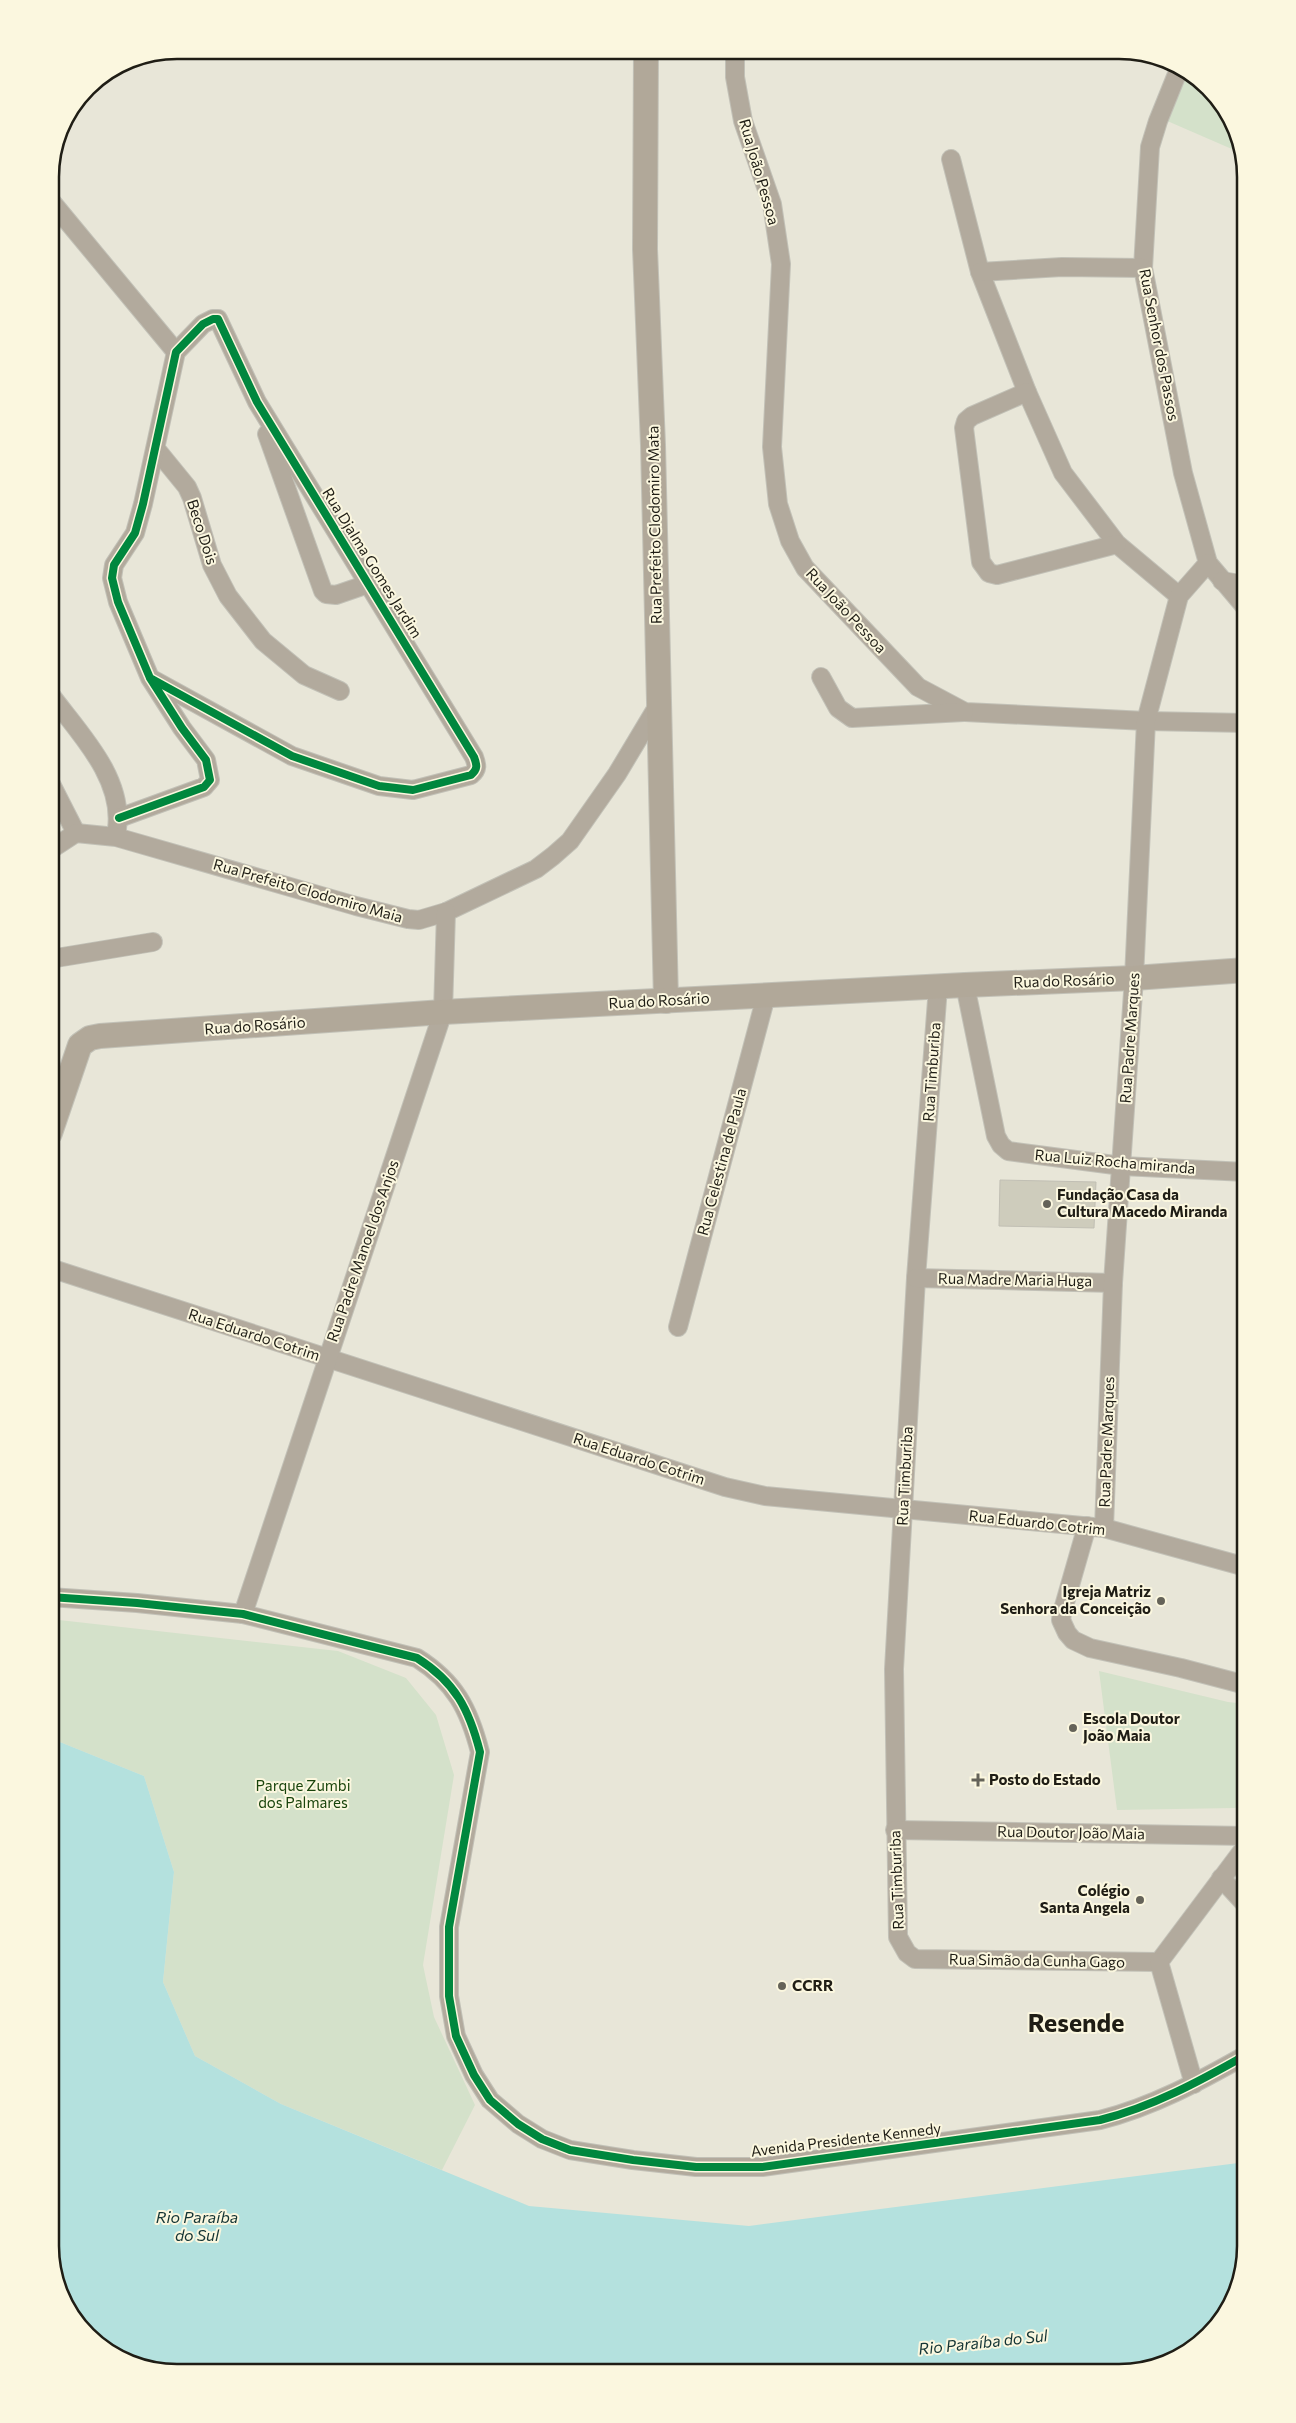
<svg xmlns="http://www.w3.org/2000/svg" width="1296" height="2423" font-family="Commissioner,sans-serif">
<rect width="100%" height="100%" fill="#e8e6d8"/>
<g fill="#d4e1ca">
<polygon points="1186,72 1196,76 1236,128 1241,153 1165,120"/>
<polygon points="50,1619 338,1651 406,1678 436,1715 454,1775 423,1965 434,2017 475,2105 442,2170 281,2104 195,2056 163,1982 174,1872 144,1776 50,1738"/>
<polygon points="1099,1671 1228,1702 1246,1704 1246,1806 1234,1808 1117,1810"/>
</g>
<polygon fill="#b4e1de" points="50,1738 144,1776 174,1872 163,1982 195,2056 281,2104 529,2206 749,2226 1246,2162 1246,2247 1225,2317 1168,2363 1119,2373 169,2373 106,2352 60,2295 50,2246"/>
<polygon fill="#ceccbc" stroke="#c1bfb4" points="1000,1180 1096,1182 1094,1228 999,1226"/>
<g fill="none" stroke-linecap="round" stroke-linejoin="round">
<g stroke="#c2c1b7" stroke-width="20">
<g id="street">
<polyline points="735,50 735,77 743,121 772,204 781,264 772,447 778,504 790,541 805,568 918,687 965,712 1146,721 1246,723"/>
<polyline points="1179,69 1158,121 1150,147 1143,268 1183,473 1208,563 1246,608"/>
<polyline points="951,159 980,272 1027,392 1063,473 1117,544 1179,596"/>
<polyline points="50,200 176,352"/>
<polyline points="980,272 1062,267 1143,268"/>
<polyline points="1027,392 972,416 966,421 964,428 981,562 989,573 997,575 1117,544"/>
<polyline points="267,434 323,591 326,594 336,595 368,584"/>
<polyline points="156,449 187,487 192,498 212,565 228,596 263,641 304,675 340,691"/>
<polyline points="1222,581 1246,585"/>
<polyline points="821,677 838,708 852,718 964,712"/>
<path d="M50,694C78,732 124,777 117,829"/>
<polyline points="50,782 76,833"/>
<path d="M119,818L204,787L210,780L206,760L182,728L150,678L118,602L112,578L114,565L135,533L143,504L176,352L203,324L213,319H218L257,402L474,757C477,765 478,769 471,775L413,790L379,786L292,756L150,678"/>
<polyline points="50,850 76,833 116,837 356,906 408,919 419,920 446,912 536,869 553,856 570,841 617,774 659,704"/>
<polyline points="50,959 153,942"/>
<polyline points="965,985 996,1136 1001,1145 1008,1151 1122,1166 1246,1172"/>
<polyline points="938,987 916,1278 894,1669 898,1937 907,1953 915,1959 1159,1962"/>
<polyline points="50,1268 725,1487 765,1496 1104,1528 1246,1567"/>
<polyline points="916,1278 1113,1283"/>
<polyline points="678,1327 766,996"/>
<polyline points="1087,1526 1062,1613 1061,1620 1067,1633 1073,1640 1090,1648 1181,1668 1246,1685"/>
<polyline points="1104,1528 1113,1283 1134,978 1146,721 1179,596 1208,563"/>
<path d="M50,1597L137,1603L243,1614L417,1658C455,1682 469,1709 480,1752L449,1927V1996L456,2036L474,2075L490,2100L518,2124L542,2139L570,2150L633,2160L696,2167H762L1100,2120C1152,2107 1200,2081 1246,2055"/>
<polyline points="243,1614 443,1012 446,912"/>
<polyline points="895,1830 1246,1836"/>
<polyline points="1221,1878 1246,1905"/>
<polyline points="1159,1962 1246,1846"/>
<polyline points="1159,1962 1194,2084"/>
</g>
</g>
<g stroke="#c2c1b7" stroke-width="26">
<g id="secondary">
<polyline points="646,50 645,249 653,445 666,1001"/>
<polyline points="50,1133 80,1045 90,1038 100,1036 443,1012 965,985 1134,978 1246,970"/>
</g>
</g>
<use href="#street" stroke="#b2aa9d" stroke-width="18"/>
<use href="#secondary" stroke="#b1a899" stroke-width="24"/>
<g stroke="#fbf7df" stroke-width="11">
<g id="cycleway">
<path d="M119,818L204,787L210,780L206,760L182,728L150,678L118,602L112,578L114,565L135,533L143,504L176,352L203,324L213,319H218L257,402L474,757C477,765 478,769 471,775L413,790L379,786L292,756L150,678"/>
<path d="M50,1597L137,1603L243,1614L417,1658C455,1682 469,1709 480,1752L449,1927V1996L456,2036L474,2075L490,2100L518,2124L542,2139L570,2150L633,2160L696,2167H762L1100,2120C1152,2107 1200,2081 1246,2055"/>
</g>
</g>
<use href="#cycleway" stroke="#00873e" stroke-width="8"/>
</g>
<g fill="#656359" stroke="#fbf7df" stroke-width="2">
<circle cx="1047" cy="1204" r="5"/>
<circle cx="1161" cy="1601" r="5"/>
<circle cx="1073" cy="1728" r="5"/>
<path d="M975.5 1772.5h5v5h5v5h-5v5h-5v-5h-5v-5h5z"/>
<circle cx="1140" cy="1900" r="5"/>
<circle cx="782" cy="1986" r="5"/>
</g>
<g text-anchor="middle" stroke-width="4" stroke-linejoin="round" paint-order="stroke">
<g font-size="15" fill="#1f1d15" stroke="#fbf7df">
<text transform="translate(759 172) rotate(74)" y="5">Rua João Pessoa</text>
<text transform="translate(1159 345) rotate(79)" y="5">Rua Senhor dos Passos</text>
<text transform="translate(655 525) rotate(-91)" y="5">Rua Prefeito Clodomiro Mata</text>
<text transform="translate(202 532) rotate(72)" y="5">Beco Dois</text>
<text transform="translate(372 563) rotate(58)" y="5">Rua Djalma Gomes Jardim</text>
<text transform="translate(846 611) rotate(47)" y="5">Rua João Pessoa</text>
<text transform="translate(308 891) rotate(16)" y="5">Rua Prefeito Clodomiro Maia</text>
<text transform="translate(1064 981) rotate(-2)" y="5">Rua do Rosário</text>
<text transform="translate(659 1001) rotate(-3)" y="5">Rua do Rosário</text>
<text transform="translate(255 1026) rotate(-4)" y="5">Rua do Rosário</text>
<text transform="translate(1130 1038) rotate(-86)" y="5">Rua Padre Marques</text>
<text transform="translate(932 1072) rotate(-86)" y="5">Rua Timburiba</text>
<text transform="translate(722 1162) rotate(-75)" y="5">Rua Celestina de Paula</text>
<text transform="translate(1115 1162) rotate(5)" y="5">Rua Luiz Rocha miranda</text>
<text transform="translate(363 1251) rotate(-71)" y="5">Rua Padre Manoel dos Anjos</text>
<text transform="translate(1015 1280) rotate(1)" y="5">Rua Madre Maria Huga</text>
<text transform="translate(254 1335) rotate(18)" y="5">Rua Eduardo Cotrim</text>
<text transform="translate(1107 1442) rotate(-88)" y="5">Rua Padre Marques</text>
<text transform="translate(639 1459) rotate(18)" y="5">Rua Eduardo Cotrim</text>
<text transform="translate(905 1476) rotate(-87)" y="5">Rua Timburiba</text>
<text transform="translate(1037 1523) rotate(6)" y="5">Rua Eduardo Cotrim</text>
<text transform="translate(1071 1833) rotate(1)" y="5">Rua Doutor João Maia</text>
<text transform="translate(897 1880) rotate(-92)" y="5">Rua Timburiba</text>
<text transform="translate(1037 1961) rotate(1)" y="5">Rua Simão da Cunha Gago</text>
<text transform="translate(846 2140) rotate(-7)" y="5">Avenida Presidente Kennedy</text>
</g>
<g font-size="15" font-weight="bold" fill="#1f1d15" stroke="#fbf7df" text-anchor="start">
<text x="1057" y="1200">Fundação Casa da<tspan x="1057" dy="17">Cultura Macedo Miranda</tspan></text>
<text x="1151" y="1597" text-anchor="end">Igreja Matriz<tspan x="1151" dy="17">Senhora da Conceição</tspan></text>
<text x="1083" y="1724">Escola Doutor<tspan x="1083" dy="17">João Maia</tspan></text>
<text x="989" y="1785">Posto do Estado</text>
<text x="1130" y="1896" text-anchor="end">Colégio<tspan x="1130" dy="17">Santa Angela</tspan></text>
<text x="792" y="1991">CCRR</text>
</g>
<g font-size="15" fill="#19440c" stroke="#fbf7df">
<text x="303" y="1791">Parque Zumbi<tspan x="303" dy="17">dos Palmares</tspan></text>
</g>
<g font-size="16" font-style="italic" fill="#133434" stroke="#fbf7df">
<text x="197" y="2223">Rio Paraíba<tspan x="197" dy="18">do Sul</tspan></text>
<text transform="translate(983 2342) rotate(-6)" y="6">Rio Paraíba do Sul</text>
</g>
<g font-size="25" font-weight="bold" fill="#1f1d15" stroke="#fbf7df">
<text x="1076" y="2032">Resende</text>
</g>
</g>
<path d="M0 0H1296V2423H0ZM177 59H1119A118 118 0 0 1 1237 177V2246A118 118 0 0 1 1119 2364H177A118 118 0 0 1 59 2246V177A118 118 0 0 1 177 59Z" fill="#fbf7df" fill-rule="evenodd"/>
<path fill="none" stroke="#1f1d15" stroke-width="2.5" d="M177 59H1119A118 118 0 0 1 1237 177V2246A118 118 0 0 1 1119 2364H177A118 118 0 0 1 59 2246V177A118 118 0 0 1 177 59Z"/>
</svg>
